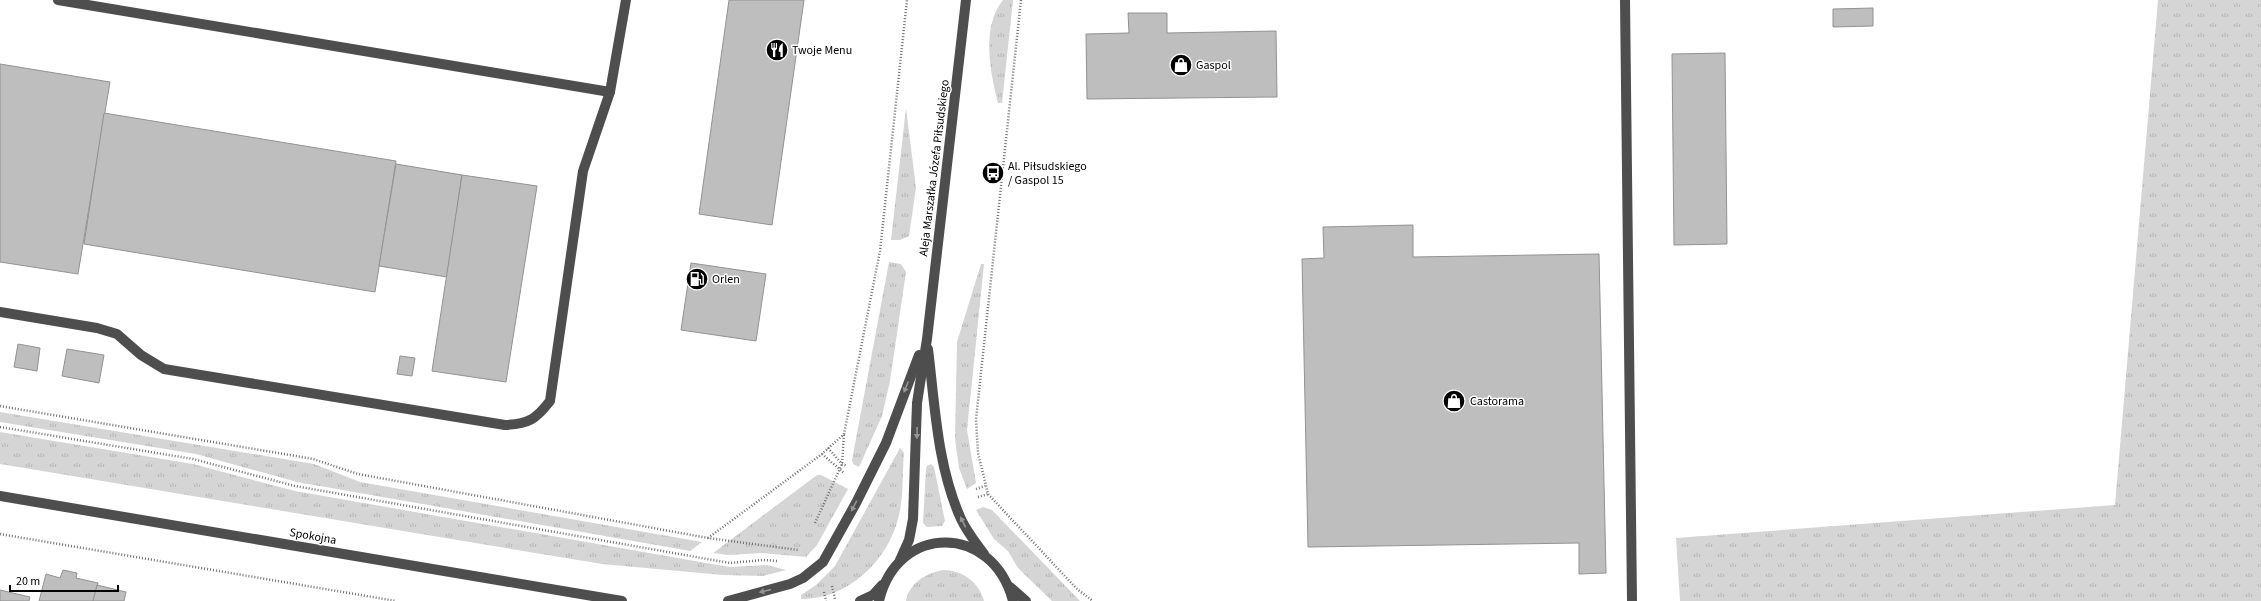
<svg xmlns="http://www.w3.org/2000/svg" width="2261" height="601" font-family="'Source Sans 3',sans-serif">
<defs>
<pattern id="grass-tufts" width="24" height="20" patternUnits="userSpaceOnUse"><rect width="24" height="20" fill="#d5d5d5"/><path d="M3 7l-1-3M5 7V3M7 7l1-3M15 17l-1-3M17 17v-4M19 17l1-3" fill="none" stroke="#b5b5b5"/></pattern>
</defs>
<rect width="100%" height="100%" fill="#fff"/>
<g fill="url(#grass-tufts)">
<path d="M1003,0H1013L1002,103H998C990,72 981,27 1003,0Z"/>
<polygon points="2158,0 2261,0 2261,601 1680,601 1676,538 2115,505"/>
<polygon points="906,108 916,188 909,236 900,240 891,240"/>
<polygon points="889,262 901,264 906,272 890,381 882,416 859,467 853,464 852,460"/>
<polygon points="981,264 984,264 967,430 976,483 967,489 959,468 955,439 957,342"/>
<polygon points="0,412 314,464 360,482 702,542 690,551 297,482 196,454 0,422"/>
<polygon points="0,432 193,464 295,491 729,567 767,565 786,570 763,576 723,575 602,564 0,464"/>
<path d="M900,448L904,453C902,475 904,497 898,519C887,562 846,600 801,599V595L816,585L835,566Z"/>
<polygon points="931,464 934,467 945,521 942,526 927,527 923,523 926,469 927,466"/>
<polygon points="817,475 821,475 848,489 817,545 806,557 762,553 728,555 713,553"/>
<polygon points="983,507 992,510 1080,601 1052,601 1018,568 1008,551 994,539 976,510"/>
<path d="M943,570C962,570 979,582 984,601H906C909,583 926,573 943,570Z"/>
</g>
<g fill="#bebebe" stroke="#929292">
<polygon points="729,0 804,0 772,225 699,214"/>
<polygon points="1873,8 1873,26 1833,27 1833,9"/>
<polygon points="1128,13 1167,13 1167,33 1276,31 1277,97 1087,99 1086,34 1129,33"/>
<polygon points="1725,53 1727,244 1674,245 1672,54"/>
<polygon points="0,64 110,82 78,274 0,262"/>
<polygon points="104,113 396,161 375,292 84,244"/>
<polygon points="396,164 462,175 447,277 379,266"/>
<polygon points="462,175 537,186 506,382 432,371"/>
<polygon points="1413,225 1413,257 1599,254 1606,573 1579,574 1579,543 1308,547 1302,259 1324,258 1323,227"/>
<polygon points="691,263 766,274 756,341 681,330"/>
<polygon points="18,344 40,348 37,371 14,367"/>
<polygon points="67,349 104,355 99,383 62,376"/>
<polygon points="400,356 415,358 412,376 397,374"/>
<polygon points="63,570 77,573 76,578 98,583 93,601 39,601 46,574 60,578"/>
<polygon points="97,585 126,592 124,601 93,601"/>
<polygon points="0,590 30,597 29,601 0,601"/>
</g>
<g fill="none" stroke-linecap="round" stroke-linejoin="round">
<g stroke="#707070" stroke-width="2.5" stroke-dasharray="1 2" stroke-linecap="butt">
<polyline points="1021,0 976,419 978,453 988,494 1077,589 1093,601"/>
<polyline points="0,406 313,459 358,474 708,538 798,550"/>
<polyline points="0,427 193,459 295,486 730,563 763,560 777,561"/>
<polyline points="828,448 842,464 847,466"/>
<polyline points="822,454 844,473"/>
<polyline points="976,489 985,486"/>
<polyline points="978,497 988,494"/>
<polyline points="815,523 842,464 844,434"/>
<polyline points="0,534 396,601"/>
<polyline points="708,538 822,454 844,434 880,251 907,0"/>
<polyline points="832,586 835,599"/>
<polyline points="824,592 826,601"/>
</g>
<g stroke="#4e4e4e" stroke-width="10">
<polyline points="58,0 610,92"/>
<polyline points="1625,0 1632,601"/>
<path d="M0,312L97,328L117,334L141,355L164,369L505,425C529,424 536,419 550,401L583,171L610,92L626,0"/>
<path d="M928,349C935,405 937,466 961,519C967,532 976,543 984,554"/>
<polyline points="0,496 622,601"/>
<polyline points="900,560 909,540 913,519 917,403 927,339 966,0"/>
<polyline points="1010,587 1026,601"/>
<polyline points="728,601 790,584 803,578 823,562 856,503 886,443 919,355"/>
<polyline points="860,601 873,595 882,585"/>
<path d="M879,601C897,523 993,523 1013,601"/>
</g>
</g>
<defs><path id="oneway-solid" d="M-6-.8H1V-3.2L6.5 0L1 3.2V.8H-6Z"/></defs>
<g fill="#959595">
<use href="#oneway-solid" transform="translate(906 387) rotate(112)"/>
<use href="#oneway-solid" transform="translate(917 433) rotate(91)"/>
<use href="#oneway-solid" transform="translate(854 506) rotate(118)"/>
<use href="#oneway-solid" transform="translate(963 522) rotate(-116)"/>
<use href="#oneway-solid" transform="translate(765 591) rotate(167)"/>
</g>
<defs>
<g id="restaurant-disc" transform="scale(1.15)"><circle r="9.5" fill="#000" stroke="#fff"/><path d="M-5-6h1v4h1v-4h1v4h1v-4h1v5L-1.5 .5V6h-2V.5L-5-1ZM5-6V6H3V1.5H1.5Q1.5-4 5-6Z" fill="#fff"/></g>
<g id="shop-disc" transform="scale(1.15)"><circle r="9.5" fill="#000" stroke="#fff"/><path d="M-5-2.5h2.3a2.7 3.5 0 0 1 5.4 0H5L5.5 6h-11ZM-1.5-2.5h3a1.5 2.3 0 0 0-3 0Z" fill="#fff"/></g>
<g id="bus-disc" transform="scale(1.15)"><circle r="9.5" fill="#000" stroke="#fff"/><path d="M-5-6H5V4H4V6H2V4H-2V6H-4V4H-5ZM-3.5-4V0h7V-4ZM-3.5 1.2v1.5H-2V1.2ZM2 1.2v1.5H3.5V1.2Z" fill="#fff"/></g>
<g id="fuel-disc" transform="scale(1.15)"><circle r="9.5" fill="#000" stroke="#fff"/><path d="M-5.5-6h7V0h2V4h1.3V-2.5L3-4.5l.8-.8L6-3V5H2.5V1h-1V6h-7ZM-4.2-4.7v3.2H.2V-4.7Z" fill="#fff"/></g>
</defs>
<g fill-rule="evenodd">
<use href="#restaurant-disc" x="777" y="50"/>
<use href="#shop-disc" x="1181" y="65"/>
<use href="#bus-disc" x="993" y="173"/>
<use href="#fuel-disc" x="697" y="279"/>
<use href="#shop-disc" x="1454" y="401"/>
</g>
<g text-anchor="middle" stroke-width="3" stroke-linejoin="round" paint-order="stroke">
<g font-size="12" fill="#000" stroke="#fff" text-anchor="start">
<text x="792" y="54">Twoje Menu</text>
<text x="1196" y="69">Gaspol</text>
<text x="1008" y="170">Al. Piłsudskiego<tspan x="1008" dy="14">/ Gaspol 15</tspan></text>
<text x="712" y="283">Orlen</text>
<text x="1470" y="405">Castorama</text>
</g>
<g font-size="12" fill="#000" stroke="#fff">
<text transform="translate(934 168) rotate(-83)" y="4">Aleja Marszałka Józefa Piłsudskiego</text>
<text transform="translate(313 536) rotate(10)" y="4">Spokojna</text>
</g>
</g>
<path d="M10 585v6h108v-6" fill="none" stroke="#000000" stroke-width="2"/>
<text x="16" y="585" font-size="12" fill="#000000" stroke="#ffffff" stroke-width="3" paint-order="stroke">20 m</text>
</svg>
